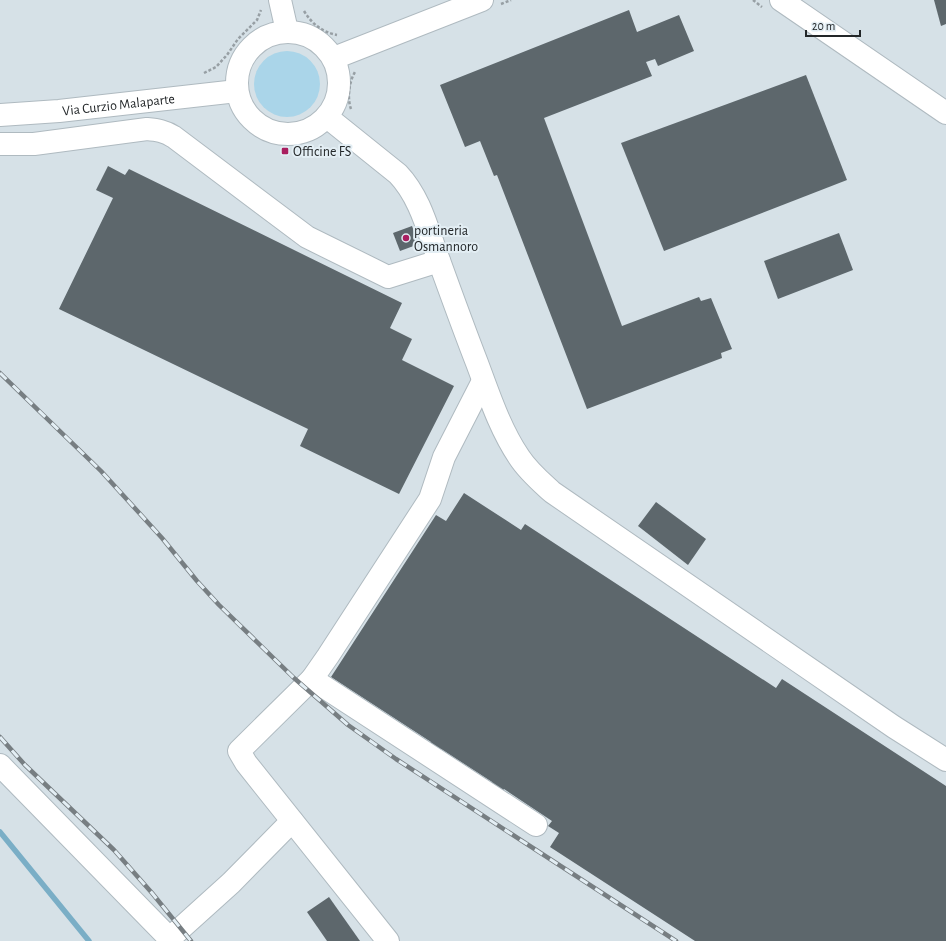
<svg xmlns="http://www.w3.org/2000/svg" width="946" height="941" font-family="'Alegreya Sans',sans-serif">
<rect width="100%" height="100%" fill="#d6e1e7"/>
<circle fill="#aad5e9" cx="287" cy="84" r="33"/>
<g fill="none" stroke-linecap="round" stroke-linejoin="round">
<polyline stroke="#7aaec6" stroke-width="5.5" points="0,832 89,941"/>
</g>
<g fill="#5d676c">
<polygon points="934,0 946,0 946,24 941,26"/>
<polygon points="629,10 637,32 679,15 694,51 658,66 655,59 646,62 652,76 544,118 622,326 699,297 701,301 711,298 732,349 721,353 722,358 587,409 497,175 494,176 480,141 465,147 440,85"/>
<polygon points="806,75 847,180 664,251 621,143"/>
<polygon points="108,166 125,175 129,169 402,303 390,328 412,339 402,360 454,386 399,494 300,446 308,429 59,309 113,198 96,190"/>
<polygon points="412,226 419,244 400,251 393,233"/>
<polygon points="839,233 853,270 778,299 764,261"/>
<polygon points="464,493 521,530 525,524 776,688 782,679 946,786 946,941 695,941 550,847 559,833 548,826 552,821 504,789 500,795 489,787 492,782 441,749 438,754 427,747 431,742 331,677 436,515 446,521"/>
<polygon points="656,502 706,539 688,565 638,526"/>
<polygon points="329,897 360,941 327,941 307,912"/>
</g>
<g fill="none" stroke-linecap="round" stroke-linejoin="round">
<g stroke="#afbac0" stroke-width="24">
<g id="minor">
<polyline points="280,0 287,31"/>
<polyline points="781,0 946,113"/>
<circle cx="288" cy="83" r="51"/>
<polyline points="334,58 482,0"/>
<path id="s1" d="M0,115L59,111L237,91"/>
<path d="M327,117L398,174C419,196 427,227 437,255C450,291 463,327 477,363C489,395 500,429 519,457C528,471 540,481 552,492L894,727L946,760"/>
<path d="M0,144H34L147,129C157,130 165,131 174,137L307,237L388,277L439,261"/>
<polyline points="312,679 536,825"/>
<polyline points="0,765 172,941"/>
<polyline points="169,939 231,883 292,821"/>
<polyline points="388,941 246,763 239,751 312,679 328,656 430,499 444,457 483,381"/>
</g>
</g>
<g stroke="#979fa4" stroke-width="2.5" stroke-dasharray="3 2" stroke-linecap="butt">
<polyline points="753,0 762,7"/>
<polyline points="501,4 511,0"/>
<path d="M304,11C312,24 322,32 337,35"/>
<polyline points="204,73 216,67 227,55 238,39 257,20 261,10"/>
<path d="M351,109C347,98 349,82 355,72"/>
</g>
<use href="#minor" stroke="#fff" stroke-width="22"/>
<g stroke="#777e82" stroke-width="4.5">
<g id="rail">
<polyline points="0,373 101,471 162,538 197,581 219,605 294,678 348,725 396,759 676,941"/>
<polyline points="0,737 25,765 114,850 152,893 191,941"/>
</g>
</g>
<use href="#rail" stroke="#e3eef4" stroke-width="3" stroke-dasharray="9" stroke-linecap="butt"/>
</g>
<g fill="#a91e5f" stroke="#e3eef4" stroke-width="1.5">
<rect x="281" y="147" width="8" height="8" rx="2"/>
<circle cx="406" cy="238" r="4"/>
</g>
<g text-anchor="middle" stroke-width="4" stroke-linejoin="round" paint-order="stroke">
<g font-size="14" fill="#232729" stroke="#e3eef4">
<text dy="5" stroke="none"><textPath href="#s1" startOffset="119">Via Curzio Malaparte</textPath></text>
</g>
<g font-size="14" fill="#232729" stroke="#e3eef4" text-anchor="start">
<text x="293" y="156">Officine FS</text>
<text x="414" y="235">portineria<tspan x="414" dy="16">Osmannoro</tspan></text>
</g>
</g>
<path d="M806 30v6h54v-6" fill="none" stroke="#232729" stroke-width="2"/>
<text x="812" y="30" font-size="12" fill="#232729" stroke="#e3eef4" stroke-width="3" paint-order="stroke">20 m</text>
</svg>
